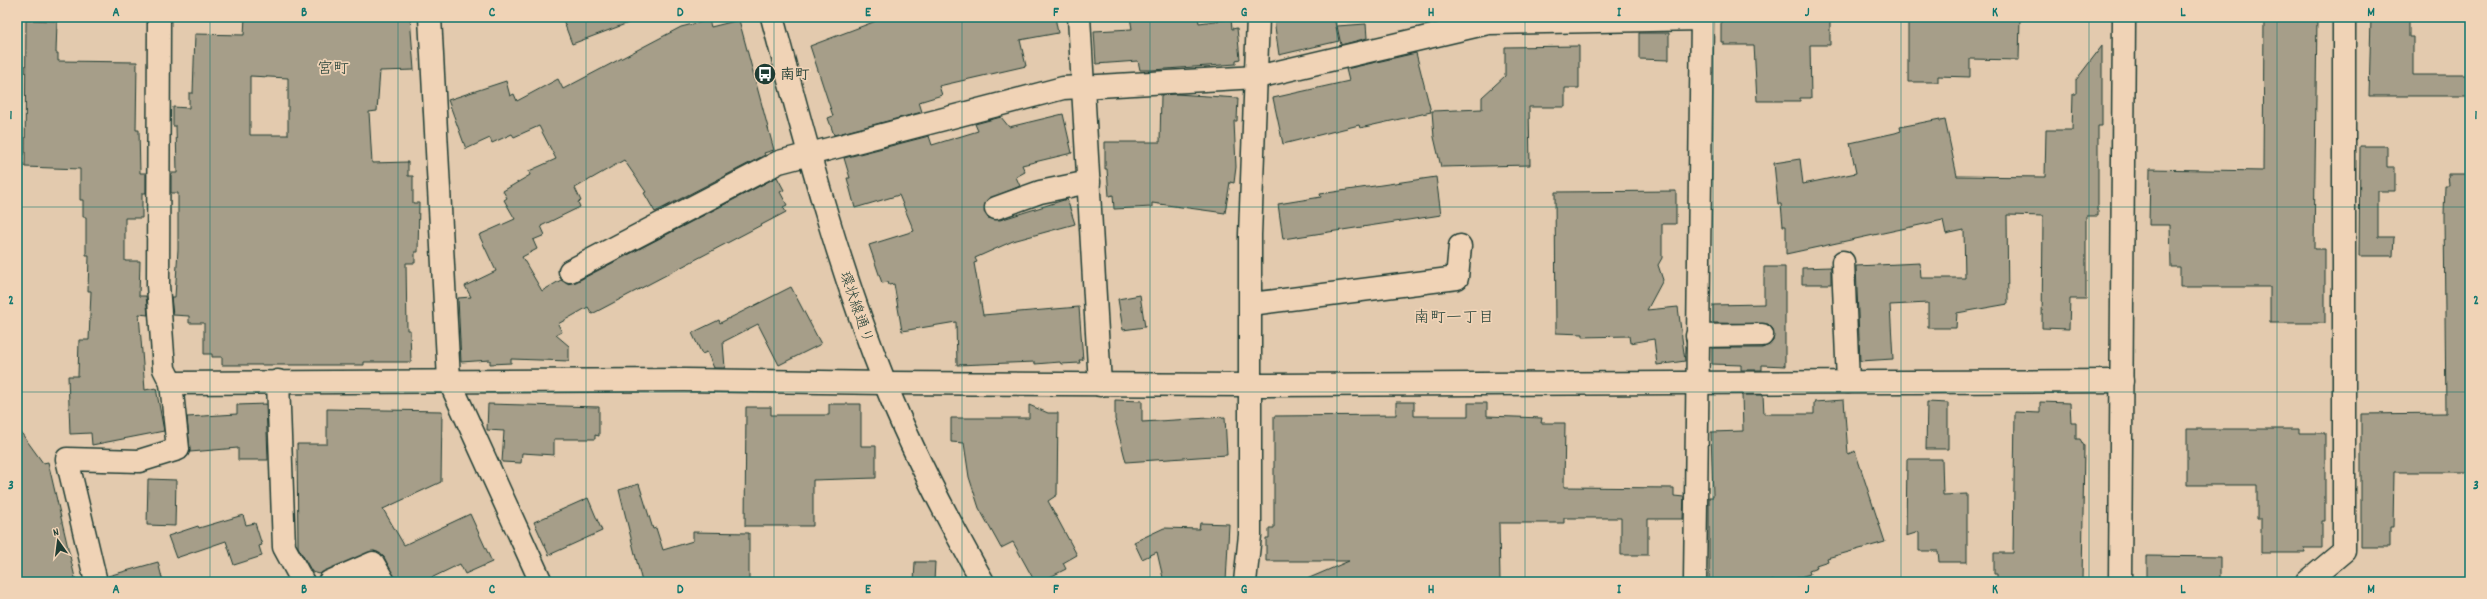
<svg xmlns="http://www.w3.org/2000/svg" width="2487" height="599" font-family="Dekko,'Klee One',sans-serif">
<rect width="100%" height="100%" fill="#e3caae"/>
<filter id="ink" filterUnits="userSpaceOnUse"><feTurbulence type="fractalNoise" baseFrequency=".025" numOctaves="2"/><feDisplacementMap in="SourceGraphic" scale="8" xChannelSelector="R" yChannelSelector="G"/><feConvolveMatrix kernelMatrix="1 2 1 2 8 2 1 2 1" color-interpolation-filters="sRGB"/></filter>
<g filter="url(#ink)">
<g fill="#a69e89" stroke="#1f3d34" fill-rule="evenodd">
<path d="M245,17H410L414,70L380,71L377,111L369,112L372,163L408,162V176H413V203H419L418,252H415V263H406L407,330H410L411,362H364V365H222V357H212V354H204V323H189V316L173,315L171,297H175L178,249V193H171V173H177L176,126H173V107L189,108V93H193L195,34L244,35ZM250,76L288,78V135H250Z"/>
<polygon points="562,17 639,17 639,19 572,44"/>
<polygon points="875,17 1055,17 1058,33 1020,40 1026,66 939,86 942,95 919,102 922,112 834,135 828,118 833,116 810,46 876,21"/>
<polygon points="1130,17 1198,17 1199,23 1231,19 1232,29 1237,28 1240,59 1236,60 1236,64 1152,70 1140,70 1138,61 1096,64 1094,31 1132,29"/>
<polygon points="1287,17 1334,17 1339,41 1279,55 1274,20"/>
<polygon points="1721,17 1830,17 1830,45 1810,45 1811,98 1800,98 1800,101 1757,101 1754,45 1724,45 1724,42 1721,42"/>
<polygon points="1908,17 2020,17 2019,60 1970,59 1970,77 1938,76 1938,82 1908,82"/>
<polygon points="2264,17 2317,17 2314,249 2325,249 2325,323 2270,323 2270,287 2180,287 2180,267 2171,267 2170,225 2149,225 2150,169 2263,171"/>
<polygon points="2371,17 2409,17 2409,37 2413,37 2413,75 2470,75 2470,96 2369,96"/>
<polygon points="26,20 57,21 56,53 58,53 58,61 137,62 136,130 139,130 140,173 146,173 146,193 142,193 142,218 125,218 125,261 140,261 139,296 146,296 148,315 139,314 145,390 156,388 164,431 92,445 91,433 70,434 68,376 78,376 79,340 89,340 91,291 88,291 89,255 86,255 86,217 83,217 83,200 80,200 80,169 25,167"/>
<polygon points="709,20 711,27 739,20 774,150 764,153 765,155 655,212 644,193 646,192 624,160 575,188 581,201 578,202 580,207 541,226 545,235 533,240 537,249 522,257 542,291 561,280 567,284 576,282 777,177 784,190 780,192 787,205 783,207 786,212 592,314 588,307 558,324 562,332 556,335 569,346 569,361 511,359 511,363 490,364 490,360 461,362 458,298 471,297 465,286 496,271 479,235 515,219 504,200 507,198 503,191 530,175 529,171 556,159 539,126 514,137 512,134 492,143 490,138 466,149 448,100 506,81 510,96 514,94 517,101 558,79 563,89 681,27"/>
<polygon points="1366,24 1367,38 1341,45 1337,26"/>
<polygon points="1639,33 1669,33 1669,60 1639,59"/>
<polygon points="1579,46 1579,88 1565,88 1565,107 1529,107 1530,165 1441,167 1434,137 1432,111 1482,109 1482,97 1505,76 1505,47"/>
<polygon points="2102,46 2102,126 2098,126 2098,216 2086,216 2086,299 2070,299 2069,329 2042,328 2043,216 2007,215 2008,304 1957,313 1956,328 1928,328 1928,303 1890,305 1893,359 1860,361 1856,266 1920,263 1921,278 1965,278 1964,230 1946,234 1943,220 1786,254 1786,226 1783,226 1781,204 1778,204 1774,163 1800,159 1803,184 1856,173 1850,143 1895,133 1901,131 1900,127 1940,119 1940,121 1945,120 1957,176 2045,177 2046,130 2072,130 2073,94 2076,94 2076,80"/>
<polygon points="1416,53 1431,112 1360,128 1359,125 1283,144 1273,98 1349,81 1346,69"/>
<polygon points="1176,94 1238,98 1237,121 1234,121 1236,167 1234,183 1230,182 1225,213 1152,203 1152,207 1114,209 1113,195 1109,196 1107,169 1105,169 1105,142 1160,142 1161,95"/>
<polygon points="1063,114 1072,153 1022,165 1025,172 1016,177 1020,186 987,200 984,212 988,218 1000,220 1067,199 1075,224 1013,241 975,258 977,262 974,263 983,315 1079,307 1083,360 1079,360 1080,363 1061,364 1060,362 1035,364 1035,362 957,365 956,322 902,331 894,284 889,285 888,282 882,283 869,245 914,231 899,195 855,208 847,178 850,178 844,158 929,136 932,145 978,131 975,124 1001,117 1009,127"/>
<polygon points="2360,146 2387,146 2387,167 2395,167 2395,191 2378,191 2378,237 2394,237 2393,256 2359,256"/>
<polygon points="2448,174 2470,174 2470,472 2394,472 2393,527 2390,527 2390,547 2361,547 2361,414 2446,413 2444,215 2445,186 2449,186"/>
<polygon points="1436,177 1441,215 1283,239 1278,204 1321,197 1320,194"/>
<polygon points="1676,191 1676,224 1662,224 1662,258 1658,265 1663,280 1647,310 1678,307 1685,361 1657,365 1654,339 1630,343 1629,336 1583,337 1583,334 1556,333 1555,192"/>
<polygon points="1764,267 1785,267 1785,366 1762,365 1762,370 1741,370 1741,365 1712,364 1712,348 1762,348 1769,345 1773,341 1773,329 1768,324 1713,323 1713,305 1764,304"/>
<polygon points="1831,267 1831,284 1802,284 1802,268"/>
<polygon points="791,287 821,344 779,365 758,324 723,342 725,368 714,368 707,352 702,354 692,333 719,320 720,323"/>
<polygon points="1140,295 1145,327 1123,330 1118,299"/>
<polygon points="1742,395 1763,395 1764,414 1814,414 1814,402 1844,400 1848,454 1855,451 1885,542 1827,558 1828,561 1816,565 1817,568 1809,571 1810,574 1787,581 1709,581 1709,497 1713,497 1711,432 1743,431"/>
<polygon points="1115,400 1142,401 1142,422 1225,417 1227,455 1126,462 1115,419"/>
<polygon points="1396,402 1414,402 1414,416 1468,416 1468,403 1487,403 1487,416 1542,418 1541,423 1565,423 1564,487 1674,488 1674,496 1684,497 1683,519 1648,519 1648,555 1621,555 1621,518 1564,518 1564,523 1499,523 1500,582 1300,582 1349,561 1266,561 1266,538 1269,538 1269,528 1274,528 1274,416 1396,415"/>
<polygon points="1927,402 1948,403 1948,449 1926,449"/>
<polygon points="2040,402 2070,403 2071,422 2076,422 2076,439 2080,439 2084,446 2082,582 1997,582 1997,574 1994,574 1994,553 2013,553 2015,412 2040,413"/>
<polygon points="266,404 268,460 238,460 238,448 190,452 187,417 237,414 237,405"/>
<polygon points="488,404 599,407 599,436 595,435 595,439 554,439 554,455 522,453 521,463 502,462 504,431 487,430"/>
<polygon points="829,404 861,404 861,446 876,446 876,478 813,480 813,526 745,526 746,407 771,407 771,415 829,415"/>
<polygon points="1029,405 1048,413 1058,413 1057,495 1048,501 1077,555 1063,563 1066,569 1040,582 1035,582 1013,542 1001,548 979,508 969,477 964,443 951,442 951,418 1029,418"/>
<polygon points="327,409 442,411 441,482 383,509 404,545 470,514 492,562 465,574 460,564 423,582 396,582 384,557 374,551 320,574 312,572 298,547 297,444 327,444"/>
<polygon points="17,427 43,463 48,462 76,582 17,582"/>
<polygon points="2187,429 2299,429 2299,433 2325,433 2325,521 2322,521 2322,548 2304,548 2305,553 2261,553 2261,519 2257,519 2257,485 2187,485"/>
<polygon points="1907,459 1942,459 1943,495 1967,494 1967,562 1939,562 1938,551 1919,551 1919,532 1906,536"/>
<polygon points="148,479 176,480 175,526 147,525"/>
<polygon points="639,484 653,529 656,528 663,550 693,541 693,532 749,533 749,582 642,582 619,490"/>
<polygon points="588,498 602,531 549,555 534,522"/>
<polygon points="243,515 246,525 255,523 262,545 259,546 262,556 234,565 226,541 176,558 168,536 198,526 199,528"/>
<polygon points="1200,523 1229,524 1226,582 1164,582 1157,552 1142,559 1134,542 1164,528 1199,529"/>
<polygon points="2147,556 2220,557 2220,582 2147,582"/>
<polygon points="158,562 163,582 108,582 108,576"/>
<polygon points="915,562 935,562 934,582 914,582"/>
</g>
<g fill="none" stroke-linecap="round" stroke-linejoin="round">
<g stroke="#1f3d34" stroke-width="25">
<g id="minor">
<polyline points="430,17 449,380 541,582"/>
<polyline points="996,208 1040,192 1089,182"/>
<polyline points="1843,262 1848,382"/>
<polyline points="570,271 779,162 1063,88 1257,77 1488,23 1702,19"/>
<polyline points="1251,304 1457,278 1460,246"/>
<polyline points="1697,336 1762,335"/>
<polyline points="278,381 284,547 303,582"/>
<polyline points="96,582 67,459 139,461 178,449 171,383 164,369 158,285 159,17"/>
<polyline points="329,582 373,563 384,582"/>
<polyline points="1245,582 1250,535 1250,235 1258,17"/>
<polyline points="2307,582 2344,551 2344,17"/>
</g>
</g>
<g stroke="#1f3d34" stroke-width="25">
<g id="tertiary">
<path d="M772,17C805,140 837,264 885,383C912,451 947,518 983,582"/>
<polyline points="1079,17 1100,385"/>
<polyline points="171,383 684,380 885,383 1251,385 2122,381"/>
<polyline points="1695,582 1702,17"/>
<polyline points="2120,582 2124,17"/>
</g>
</g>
<use href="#minor" stroke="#f0d3b6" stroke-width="22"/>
<use href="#tertiary" stroke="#f0d3b6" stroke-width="22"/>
</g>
</g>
<path fill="none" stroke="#0f766e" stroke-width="1" stroke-opacity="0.55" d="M210,17V582M398,17V582M586,17V582M774,17V582M962,17V582M1150,17V582M1337,17V582M1525,17V582M1713,17V582M1901,17V582M2089,17V582M2277,17V582M17,207H2470M17,392H2470"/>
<defs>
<g id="bus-disc" transform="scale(1.15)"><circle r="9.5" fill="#1f3d34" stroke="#f0d3b6"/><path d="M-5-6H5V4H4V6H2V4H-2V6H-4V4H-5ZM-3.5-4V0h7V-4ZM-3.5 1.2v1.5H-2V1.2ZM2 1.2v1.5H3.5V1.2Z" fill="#fff"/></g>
</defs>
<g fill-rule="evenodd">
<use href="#bus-disc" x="765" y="74"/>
</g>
<g text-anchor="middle" stroke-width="3.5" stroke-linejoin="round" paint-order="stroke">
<g font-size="15" font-weight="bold" fill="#1f3d34" stroke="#f0d3b6" text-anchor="start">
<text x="780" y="79">南町</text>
</g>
<g font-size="15" fill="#1f3d34" stroke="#f0d3b6">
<text transform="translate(857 307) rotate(71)" y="5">環状線通り</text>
</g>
<g font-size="16" fill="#1f3d34" stroke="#f0d3b6">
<text x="333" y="73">宮町</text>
<text x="1454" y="322">南町一丁目</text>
</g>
</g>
<rect width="2487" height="599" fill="none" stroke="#f0d3b6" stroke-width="44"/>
<g transform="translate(58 541) rotate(346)" stroke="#f0d3b6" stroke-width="3" paint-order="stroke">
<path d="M0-3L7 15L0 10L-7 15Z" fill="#1f3d34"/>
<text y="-6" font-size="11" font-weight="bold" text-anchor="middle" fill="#1f3d34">N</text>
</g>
<rect x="22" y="22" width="2443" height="555" fill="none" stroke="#0f766e" stroke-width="1.5"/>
<g font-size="13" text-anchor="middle" font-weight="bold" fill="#0f766e">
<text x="116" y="16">A</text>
<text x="304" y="16">B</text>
<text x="492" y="16">C</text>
<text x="680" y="16">D</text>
<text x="868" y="16">E</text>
<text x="1056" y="16">F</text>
<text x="1244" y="16">G</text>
<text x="1431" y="16">H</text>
<text x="1619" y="16">I</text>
<text x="1807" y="16">J</text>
<text x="1995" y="16">K</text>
<text x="2183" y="16">L</text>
<text x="2371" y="16">M</text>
<text x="11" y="119">1</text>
<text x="2476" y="119">1</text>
<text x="11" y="304">2</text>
<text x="2476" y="304">2</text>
<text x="11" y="489">3</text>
<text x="2476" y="489">3</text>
<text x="116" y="593">A</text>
<text x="304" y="593">B</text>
<text x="492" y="593">C</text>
<text x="680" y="593">D</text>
<text x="868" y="593">E</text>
<text x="1056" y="593">F</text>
<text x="1244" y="593">G</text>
<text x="1431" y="593">H</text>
<text x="1619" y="593">I</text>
<text x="1807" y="593">J</text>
<text x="1995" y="593">K</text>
<text x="2183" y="593">L</text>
<text x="2371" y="593">M</text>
</g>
</svg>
